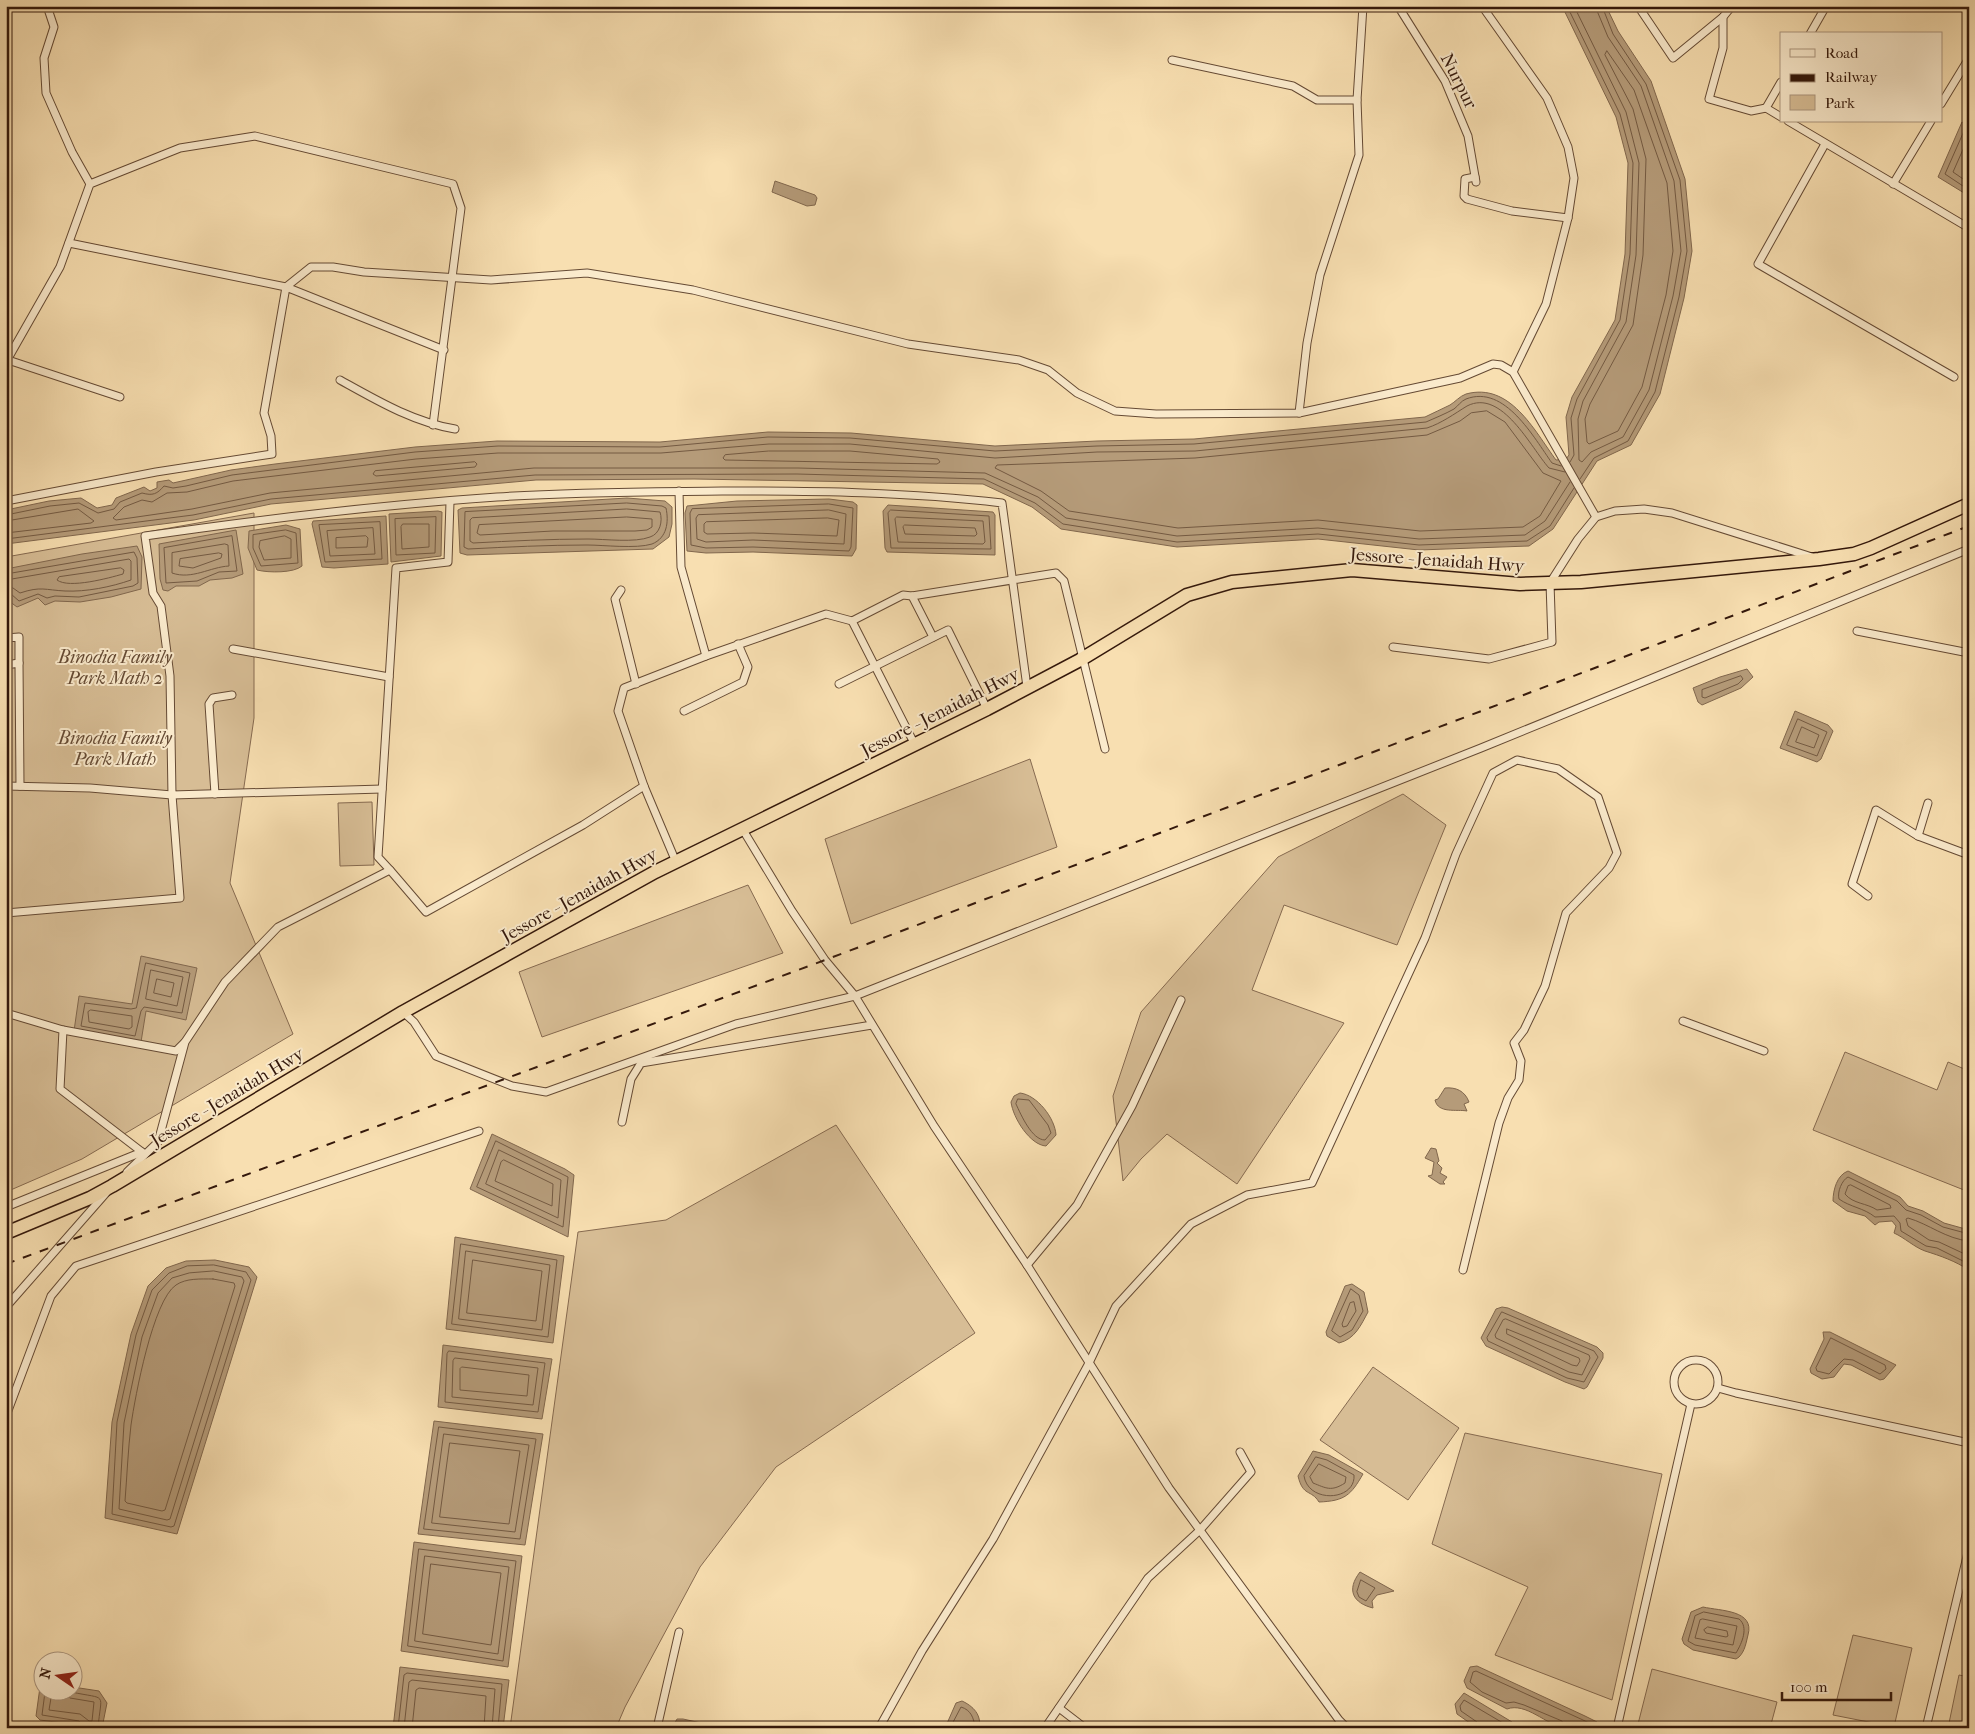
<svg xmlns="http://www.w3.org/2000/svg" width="1975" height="1734" font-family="'IM FELL French Canon',serif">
<rect width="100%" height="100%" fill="#f8dfb1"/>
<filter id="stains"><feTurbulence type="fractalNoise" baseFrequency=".004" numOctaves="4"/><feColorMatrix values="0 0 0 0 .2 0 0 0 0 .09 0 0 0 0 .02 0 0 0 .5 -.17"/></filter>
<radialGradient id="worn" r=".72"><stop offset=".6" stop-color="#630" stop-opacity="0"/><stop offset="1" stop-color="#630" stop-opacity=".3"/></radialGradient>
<g fill="#d7bd95" stroke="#866a50">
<polygon points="254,513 254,718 230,883 293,1034 82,1159 6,1192 6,557"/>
<polygon points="1030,759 1057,847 851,924 825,839"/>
<polygon points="1403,794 1446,825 1397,945 1284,905 1252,990 1344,1023 1237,1184 1167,1134 1141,1159 1123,1181 1113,1096 1141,1012 1278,857"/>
<polygon points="372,802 374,865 340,866 338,803"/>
<polygon points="748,885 783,953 542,1037 519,972"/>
<polygon points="1845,1052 1937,1090 1948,1062 1969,1071 1969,1192 1813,1130"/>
<polygon points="836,1125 975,1333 776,1467 700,1567 625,1707 616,1728 510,1728 578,1232 666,1220"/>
<polygon points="1373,1367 1459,1428 1408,1500 1320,1440"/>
<polygon points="1465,1433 1662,1474 1612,1700 1495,1655 1528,1587 1432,1544"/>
<polygon points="1853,1635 1912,1648 1894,1727 1833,1715"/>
<polygon points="1652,1669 1777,1702 1770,1728 1637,1728"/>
<polygon points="1959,1675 1969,1677 1969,1728 1948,1728"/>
</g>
<g fill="#b59b79" stroke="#81674d">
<path d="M1562,6H1606L1618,31L1651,81L1685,179L1692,251L1684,298L1660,394L1631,445L1597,461L1553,529L1529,546L1419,550L1318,539L1177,547L1061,529L1032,507L983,484L694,479L536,480L271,504L194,520L6,544V510L49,501L81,498L97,508L112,505L116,498L144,487L150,491L157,488V482L169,480L173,483L231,470L275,464L415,447L497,441L660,442L768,432L851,433L995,446L1097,441L1194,439L1425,417C1433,413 1442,409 1450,405C1455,402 1460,396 1466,394C1510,382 1534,430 1556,460L1566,459L1569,455L1566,417L1572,397L1615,320L1625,254L1628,163L1616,117Z"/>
<polygon points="1962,122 1969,126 1969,196 1938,177"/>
<polygon points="775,181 815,195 817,198 815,205 807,206 772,192"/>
<polygon points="627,498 665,501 672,507 672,524 669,537 653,549 467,555 460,553 458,510 462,508"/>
<polygon points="829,499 853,502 857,505 856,549 852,556 753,552 706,553 687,551 685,513 687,506 737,501"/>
<polygon points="888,505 993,512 995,515 995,555 887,552 885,548 883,511"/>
<polygon points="438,511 442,512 441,556 391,562 389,514"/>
<polygon points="386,516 388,564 334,568 322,567 312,524 313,521"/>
<path d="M286,525L300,529L302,566C294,573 269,573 257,570L248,548L249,531Z"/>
<polygon points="236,530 243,574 232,578 210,580 199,586 176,586 168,591 163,590 160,579 159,544"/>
<polygon points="137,546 142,557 141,589 111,597 80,602 55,601 45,605 38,598 17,607 9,601 6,569 82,554"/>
<polygon points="1747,669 1753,677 1741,688 1702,705 1698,702 1693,688 1720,677"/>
<polygon points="1795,711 1828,725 1833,731 1821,759 1817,762 1780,748"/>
<polygon points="141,956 197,968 186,1020 146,1011 141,1042 74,1031 79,996 132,1004"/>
<path d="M1445,1088C1456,1087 1465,1091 1469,1102L1464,1104L1467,1111C1457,1109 1438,1114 1435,1100L1438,1099Z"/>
<path d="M1020,1093C1037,1095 1055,1118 1056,1135L1046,1146C1030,1145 1013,1118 1011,1102L1014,1096Z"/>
<polygon points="492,1134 565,1169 574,1175 568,1237 470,1189"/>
<polygon points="1431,1148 1436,1149 1439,1161 1437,1163 1442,1168 1440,1173 1447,1177 1443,1182 1445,1184 1440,1184 1428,1176 1432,1175 1434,1162 1425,1158"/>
<path d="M1848,1171L1900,1197L1908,1206L1923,1211L1944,1223L1969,1230V1270C1955,1261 1941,1256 1925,1251C1914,1247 1905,1238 1894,1233L1896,1226L1892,1221L1879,1222L1875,1225L1865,1216L1847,1211L1833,1201C1833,1190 1837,1175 1848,1171Z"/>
<polygon points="455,1237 564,1256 553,1343 446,1329"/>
<polygon points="215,1260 249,1267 257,1277 177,1534 105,1518 112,1422 131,1334 148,1286 166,1268 186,1261"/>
<path d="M1352,1284L1364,1292L1368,1312C1361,1325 1355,1339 1339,1343L1327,1336L1326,1332L1345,1286Z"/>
<polygon points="1502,1307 1508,1308 1597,1347 1603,1353 1603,1358 1587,1387 1584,1389 1565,1382 1486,1346 1481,1338 1496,1309"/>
<polygon points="1823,1332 1830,1332 1896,1365 1884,1379 1880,1380 1851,1365 1844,1364 1834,1377 1822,1379 1811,1373 1810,1369 1824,1339"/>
<polygon points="443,1345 552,1359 542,1419 438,1407"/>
<polygon points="434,1421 543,1434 525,1545 418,1534"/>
<path d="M1313,1451L1329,1455L1363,1474C1351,1495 1345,1501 1319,1502C1311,1489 1303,1497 1298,1476Z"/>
<polygon points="414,1542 522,1556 508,1667 401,1651"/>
<path d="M1360,1572L1394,1591L1377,1595L1372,1601L1373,1608C1353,1603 1346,1590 1360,1572Z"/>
<path d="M1703,1607C1721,1611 1755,1610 1748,1635C1746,1643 1745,1651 1739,1657L1736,1659L1693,1650L1684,1644L1682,1639L1691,1612Z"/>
<path d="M1477,1666L1585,1716L1597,1722L1596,1728C1586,1728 1575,1729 1565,1728C1546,1725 1526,1702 1507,1709L1467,1688L1464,1681L1470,1667Z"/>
<polygon points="400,1667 509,1680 503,1728 393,1728"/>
<polygon points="42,1685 42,1692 72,1692 73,1687 99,1691 107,1703 102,1728 40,1720 36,1716 40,1687"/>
<polygon points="1464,1693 1512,1722 1508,1728 1477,1728 1457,1714 1455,1704"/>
<path d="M962,1701C973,1706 982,1715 979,1728H945L956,1703Z"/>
<polygon points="677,1719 683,1719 724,1728 672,1728"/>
</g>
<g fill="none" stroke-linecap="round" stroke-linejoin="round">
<g stroke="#745a42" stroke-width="1">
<polyline points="1567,6 1620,114 1633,163 1630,254 1620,320 1577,399 1571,418 1574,455 1570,462"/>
<polyline points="1574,6 1626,112 1639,163 1636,255 1626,322 1583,401 1578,419 1579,460 1582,462 1591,452 1623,437 1649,390 1673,296 1681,251 1674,181 1641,86 1608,37 1595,6"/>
<polygon points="1607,51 1634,90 1667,183 1673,251 1666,295 1642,387 1618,431 1589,444 1587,442 1585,419 1590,404 1633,325 1643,255 1646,159 1633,109 1605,55"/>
<polyline points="1969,130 1964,131 1945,174 1969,190"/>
<polyline points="1969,136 1953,172 1969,183"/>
<polygon points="1487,411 1505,422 1543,473 1561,481 1540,516 1523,527 1420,531 1318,520 1178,528 1069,511 1041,491 995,468 997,465 1195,458 1427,435 1460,421 1471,413"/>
<polygon points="769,451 850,451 938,459 940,462 937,464 725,460 723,458 725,455"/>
<polygon points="475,462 477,464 475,467 376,476 373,474 375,471"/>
<path d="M1565,472L1549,468C1531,448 1502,388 1467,406C1454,414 1442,423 1427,428L1195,451L1097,452L995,458L850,444H769L661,453H498L416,459L233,481L187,492L167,493L152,502L142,500L124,507L113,518L116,520L192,509L270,493L534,468H798L985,473L1038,497L1066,518L1177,536L1318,528L1419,539L1525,535L1545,521L1570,482"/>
<polyline points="1580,479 1594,458 1628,441 1655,392 1679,297 1687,251 1680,180 1646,84 1613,34 1602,6"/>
<path d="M627,503L662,506L666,508C669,522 667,538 652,544C636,549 604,545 587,545C547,545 508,547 468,549L464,547L465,512Z"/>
<polygon points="829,504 853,508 851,547 849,551 753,547 706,548 691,545 690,513 692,509"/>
<path d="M627,509L660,512C663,521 660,534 650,537C635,543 605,539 588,539C550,539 511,541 473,543L470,541V520L472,518Z"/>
<polygon points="829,510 846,514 844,544 753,540 706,542 697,539 696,518 698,515"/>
<polygon points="891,510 989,516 991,549 891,548 888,513"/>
<path d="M6,515L50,506L79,503L98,513L114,509L120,502L142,493C153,496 157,494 164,486L173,488L186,486L232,475L415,452L498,446L660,447L768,437L850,438L995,451L1097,446L1194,444L1426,422C1435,418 1445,414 1454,409C1458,406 1461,401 1466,399C1505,384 1534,438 1552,463L1561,466"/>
<polygon points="436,517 435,553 396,555 395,519"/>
<polygon points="627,517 652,519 652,527 647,530 635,531 553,531 480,535 477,533 479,525"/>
<polygon points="897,517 983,521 985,542 983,544 898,542 895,519"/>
<polygon points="828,518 839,520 837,536 753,533 707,534 704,532 704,524 706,522"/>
<polyline points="6,521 78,509 94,521 91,523 6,533"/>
<polygon points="380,522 382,559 325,562 319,525"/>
<polygon points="403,524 429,524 429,547 402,549 401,527"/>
<polygon points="905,525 975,528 977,534 975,536 905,534 903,527"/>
<polygon points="373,528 375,554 330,556 327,531"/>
<polygon points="286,530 296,533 298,563 261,566 253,548 253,535"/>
<polygon points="232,536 237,571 219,572 197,581 166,583 164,548"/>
<polygon points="285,536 291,539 291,558 264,560 259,547 260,541"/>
<polygon points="366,536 368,538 367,547 336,548 336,538"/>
<polyline points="6,539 193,515 271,499 535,475 797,474 984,479 1035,503 1063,524 1177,542 1318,534 1419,545 1527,541 1550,526 1574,488"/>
<path d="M225,544L228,545L229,566C210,567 192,580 172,573V553Z"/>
<polygon points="219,553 222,554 221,558 193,568 179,566 180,559"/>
<path d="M121,568L124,570L123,574C109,578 69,589 57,580L59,577Z"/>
<polyline points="6,574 134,552 137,558 138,583 133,586 79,597 55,596 47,598 38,594 19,601 11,594 6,593"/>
<path d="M6,580L129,559L131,561V580C111,587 86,592 65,591C45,590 41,586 20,593L13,588L6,586"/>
<polygon points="1741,676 1743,679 1738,684 1705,698 1702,697 1702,690"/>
<polygon points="1798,719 1827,732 1817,756 1787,745"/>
<polygon points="1802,727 1819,735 1814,748 1796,742"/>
<polygon points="146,963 190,973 182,1013 144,1007 141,1011 135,1036 81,1026 85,1003 131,1009 136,1008"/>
<polygon points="151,970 183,977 177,1006 146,999"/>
<polygon points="157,979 174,983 171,997 154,993"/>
<polygon points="91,1010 132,1016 132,1027 129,1029 89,1022 88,1012"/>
<path d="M1018,1099L1029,1100L1048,1125L1051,1133L1045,1140C1032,1140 1021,1115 1016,1104Z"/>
<polygon points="496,1141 568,1177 563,1227 477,1187"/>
<polygon points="499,1150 561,1180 558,1218 486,1184"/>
<polygon points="504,1160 553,1184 552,1206 495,1181 501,1162"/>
<path d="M1851,1185L1890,1205L1891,1208L1877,1210C1867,1203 1853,1204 1845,1194L1848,1186Z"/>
<path d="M1969,1234L1943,1227L1921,1215L1906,1210L1897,1201L1848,1177C1842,1180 1837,1192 1839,1199C1850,1207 1864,1208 1875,1217L1894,1216L1900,1223L1901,1231L1926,1246L1937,1248L1969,1264"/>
<path d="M1969,1241C1946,1239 1929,1224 1908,1218L1906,1219L1908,1226L1929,1240L1939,1242L1969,1256"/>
<polygon points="461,1244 557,1260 548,1337 452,1324"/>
<polygon points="466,1251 550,1265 542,1330 459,1319"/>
<polygon points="473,1260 542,1271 536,1321 467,1313"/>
<polygon points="214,1265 246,1272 251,1280 174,1526 171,1527 112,1514 117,1422 136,1335 152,1290 169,1273 187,1266"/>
<polygon points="214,1271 242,1277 244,1281 170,1519 167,1520 119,1509 124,1423 142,1337 158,1293 172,1278 189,1273"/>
<path d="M213,1279L234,1283L235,1286L165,1510L162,1511L127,1503L125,1501C127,1476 128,1450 131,1425C135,1397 153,1300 176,1285C186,1278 201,1279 213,1279Z"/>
<polygon points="1351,1289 1359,1295 1363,1311 1352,1330 1340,1337 1332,1331"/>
<polygon points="1354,1302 1356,1311 1347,1326 1343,1327 1342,1324 1350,1303"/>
<polygon points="1502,1312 1594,1351 1598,1357 1584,1382 1567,1378 1488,1341 1487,1338"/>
<polygon points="1506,1319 1589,1355 1590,1358 1582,1375 1569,1372 1496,1338 1495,1335 1503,1320"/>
<polygon points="1507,1329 1579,1358 1580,1361 1577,1366 1572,1365 1507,1334"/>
<polygon points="1831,1338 1885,1365 1886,1369 1880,1374 1853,1360 1844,1359 1829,1374 1817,1371 1816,1368"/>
<polygon points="449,1351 545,1363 538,1412 445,1402 447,1354"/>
<polygon points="455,1358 538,1368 533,1405 452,1397 453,1361"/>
<polygon points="462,1367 529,1375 527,1396 460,1390 460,1369"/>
<polygon points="439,1427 536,1439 520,1539 424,1529"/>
<polygon points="444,1434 529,1445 515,1532 432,1523"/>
<polygon points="450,1443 520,1451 509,1524 440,1517"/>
<path d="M1316,1457L1327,1460L1354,1475C1356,1501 1308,1504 1304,1476Z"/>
<path d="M1319,1464L1346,1477L1345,1483C1331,1492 1326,1488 1313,1483L1310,1477Z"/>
<polygon points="419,1549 516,1561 503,1661 408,1646"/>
<polygon points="425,1556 509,1567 498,1654 415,1641"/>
<polygon points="431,1564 501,1573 491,1645 423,1634"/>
<polygon points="1361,1580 1375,1588 1366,1601 1359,1597 1357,1592"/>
<path d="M1704,1612L1739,1619C1749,1627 1742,1643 1736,1653L1695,1645L1688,1641L1695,1616Z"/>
<polygon points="1703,1619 1737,1626 1733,1645 1695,1638 1700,1620"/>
<polygon points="1708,1627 1727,1631 1728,1636 1726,1637 1706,1633 1704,1630"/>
<polyline points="45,1692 42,1715 79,1721 83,1728"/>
<polyline points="52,1692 49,1710 80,1714 89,1721 92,1721 94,1702 70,1698 63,1692"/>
<path d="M71,1692C109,1700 101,1691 98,1728"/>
<polyline points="398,1728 404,1675 407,1673 502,1684 498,1728"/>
<polyline points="404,1728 409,1682 412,1680 495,1689 492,1728"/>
<polyline points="412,1728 416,1690 419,1688 486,1696 484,1728"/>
<path d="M950,1728L961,1707C971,1710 974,1718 975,1728"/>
<polyline points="1479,1728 1477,1722 1461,1711 1460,1706 1464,1700 1503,1723 1504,1728"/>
<polyline points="1564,1728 1562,1721 1524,1705 1514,1702 1506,1703 1482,1692 1470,1682 1473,1672 1476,1671 1583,1720 1591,1724 1592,1728"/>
</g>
<g stroke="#654a34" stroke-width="9">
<g id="street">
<polyline points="47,6 54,27 44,58 46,93 72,152 90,184"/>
<polyline points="1398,6 1445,81 1468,136 1476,182"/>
<polyline points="1482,6 1547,98 1568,147 1574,178 1568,218 1546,304 1513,372"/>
<polyline points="1638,6 1673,58 1723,17"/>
<polyline points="1732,6 1723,17 1723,48 1709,99 1751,111 1766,108"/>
<polyline points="1810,34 1826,6"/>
<polyline points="1172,60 1293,86 1317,100 1357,100"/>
<polyline points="1781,82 1766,108 1781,117"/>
<polyline points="1941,104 1969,58"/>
<polyline points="1788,121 1969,228"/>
<polyline points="1825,144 1758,264 1954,377"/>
<polyline points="1475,177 1465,179 1464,196 1467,199 1512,211 1568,218"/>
<polyline points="1893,184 1931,121"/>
<polyline points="69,243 286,287 311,267 333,267 364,272 491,280 587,273 693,290 908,344 1019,360 1048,370 1077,393 1115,411 1156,414 1299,413 1460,378 1493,364 1501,365 1513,372 1596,517"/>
<polyline points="8,360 120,397"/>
<polyline points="6,362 60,267 90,184 180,148 255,136 453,184 461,208 433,425"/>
<path d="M340,380C376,400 413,422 455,429"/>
<polyline points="1299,413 1307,343 1320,275 1359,155 1357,100 1363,6"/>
<polyline points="679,491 681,567 706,656"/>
<polyline points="6,501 156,472 272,454 271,436 264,413 286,287 444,350"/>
<polyline points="621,590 615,599 636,684"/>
<polyline points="912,596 933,637"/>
<polyline points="852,621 915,745"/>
<polyline points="1857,631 1969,653"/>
<polyline points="6,638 19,637 19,663"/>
<polyline points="1393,647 1489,659 1552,642 1550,583 1578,539 1596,517 1615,511 1644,509 1672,513 1812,557"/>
<polyline points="233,649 389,677"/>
<polyline points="6,665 19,663 20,786"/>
<polyline points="839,684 948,630 987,709"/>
<polyline points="684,711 743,682 748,667 738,644"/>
<polyline points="6,786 90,788 172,795 180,898 6,913"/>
<path d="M382,789L172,795L170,676L161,606L153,593L145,536C262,519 380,505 497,497C572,492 647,492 722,491C816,491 909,492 1002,503L1027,687"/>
<polyline points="215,794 209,704 213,698 232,695"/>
<polyline points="743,830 792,911 825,960 855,996 934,1126 1027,1265 1169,1488 1339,1720 1347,1728"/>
<polyline points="1918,836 1928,803"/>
<polyline points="676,862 644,786 618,711 624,688 706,656 826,614 852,621 903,595 912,596 1056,573 1064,581 1105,749"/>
<polyline points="390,870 378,857 396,568 448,562 450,502"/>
<polyline points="1868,896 1852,884 1876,810 1918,836 1969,855"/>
<polyline points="403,1012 414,1022 436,1056 512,1086 546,1092 736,1024 855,996 1481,748 1969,549"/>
<polyline points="6,1013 63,1030 60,1089 142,1152"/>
<polyline points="1683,1021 1764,1051"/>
<polyline points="63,1030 176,1051 184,1043"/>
<polyline points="622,1122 631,1079 641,1063 872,1025"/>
<polyline points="127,1172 158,1142 185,1042 225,982 278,927 390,870 426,912 583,825 644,786"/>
<polyline points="6,1207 142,1152"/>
<polyline points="1027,1265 1077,1205 1132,1106 1181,1000"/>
<polyline points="6,1307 107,1192"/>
<circle cx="1696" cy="1382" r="22"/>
<polyline points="1718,1388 1736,1393 1969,1443"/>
<polyline points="6,1416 51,1296 76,1266 479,1131"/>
<polyline points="1059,1708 1085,1728"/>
<polyline points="657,1728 679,1632"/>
<polyline points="879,1728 922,1651 993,1539 1088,1365 1116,1306 1191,1224 1247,1195 1312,1183 1425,938 1456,854 1493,773 1517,760 1558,769 1598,797 1617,853 1609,868 1566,913 1545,986 1524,1030 1514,1043 1521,1061 1519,1080 1508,1098 1499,1123 1463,1270"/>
<polyline points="1045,1728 1148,1578 1200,1530 1251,1472 1240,1452"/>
<polyline points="1617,1728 1691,1404"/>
<polyline points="1926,1728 1969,1548"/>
</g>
</g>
<g stroke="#34180b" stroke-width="15">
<polyline id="highway" points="6,1233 90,1198 112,1186 403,1012 655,872 987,709 1080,660 1187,595 1232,582 1352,570 1520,584 1581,582 1819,559 1854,554 1871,548 1969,504"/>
</g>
<use href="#street" stroke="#faeacc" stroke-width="7"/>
<use href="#highway" stroke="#f8dfb1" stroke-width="12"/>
<polyline stroke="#34180b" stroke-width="2" stroke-dasharray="9 9" stroke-linecap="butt" points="6,1264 825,960 1969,526"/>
</g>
<g text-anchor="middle" stroke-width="4" stroke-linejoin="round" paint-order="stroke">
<g font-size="18" fill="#34180b" stroke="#faeacc">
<text transform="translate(1459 81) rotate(63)" y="6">Nurpur</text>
<text transform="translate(1437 560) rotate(4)" y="6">Jessore - Jenaidah Hwy</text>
<text transform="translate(940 712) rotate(-27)" y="6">Jessore - Jenaidah Hwy</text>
<text transform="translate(579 895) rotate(-29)" y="6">Jessore - Jenaidah Hwy</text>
<text transform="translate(227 1097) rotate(-31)" y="6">Jessore - Jenaidah Hwy</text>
</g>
<g font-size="18" font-style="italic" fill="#654a34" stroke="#faeacc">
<text x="115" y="663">Binodia Family<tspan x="115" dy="21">Park Math 2</tspan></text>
<text x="115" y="744">Binodia Family<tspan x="115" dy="21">Park Math</tspan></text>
</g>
</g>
<rect width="1975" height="1734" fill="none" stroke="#f8dfb1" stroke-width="25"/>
<rect x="8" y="8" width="1960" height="1719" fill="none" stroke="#34180b" stroke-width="2.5"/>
<rect x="12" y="12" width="1950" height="1709" fill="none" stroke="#34180b"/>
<rect x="1780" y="32" width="162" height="90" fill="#faeacc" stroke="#ab967f"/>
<rect x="1790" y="49" width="25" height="8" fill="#faeacc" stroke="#ab967f"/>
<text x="1825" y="58" font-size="15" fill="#34180b">Road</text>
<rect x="1790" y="74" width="25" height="8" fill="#34180b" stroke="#ab967f"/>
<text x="1825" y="82" font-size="15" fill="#34180b">Railway</text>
<rect x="1790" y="95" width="25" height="15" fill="#d7bd95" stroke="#ab967f"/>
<text x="1825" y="108" font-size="15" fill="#34180b">Park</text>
<g transform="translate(58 1676) rotate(283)"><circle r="24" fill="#faeacc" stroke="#ab967f"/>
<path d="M0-4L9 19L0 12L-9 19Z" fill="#8f2418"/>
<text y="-8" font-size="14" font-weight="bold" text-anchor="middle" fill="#34180b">N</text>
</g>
<path d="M1782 1692v8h109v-8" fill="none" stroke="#34180b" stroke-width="2.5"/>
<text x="1790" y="1692" font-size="15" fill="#34180b" stroke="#faeacc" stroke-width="4" paint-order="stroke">100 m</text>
<rect width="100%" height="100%" filter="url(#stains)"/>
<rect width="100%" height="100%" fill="url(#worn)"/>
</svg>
